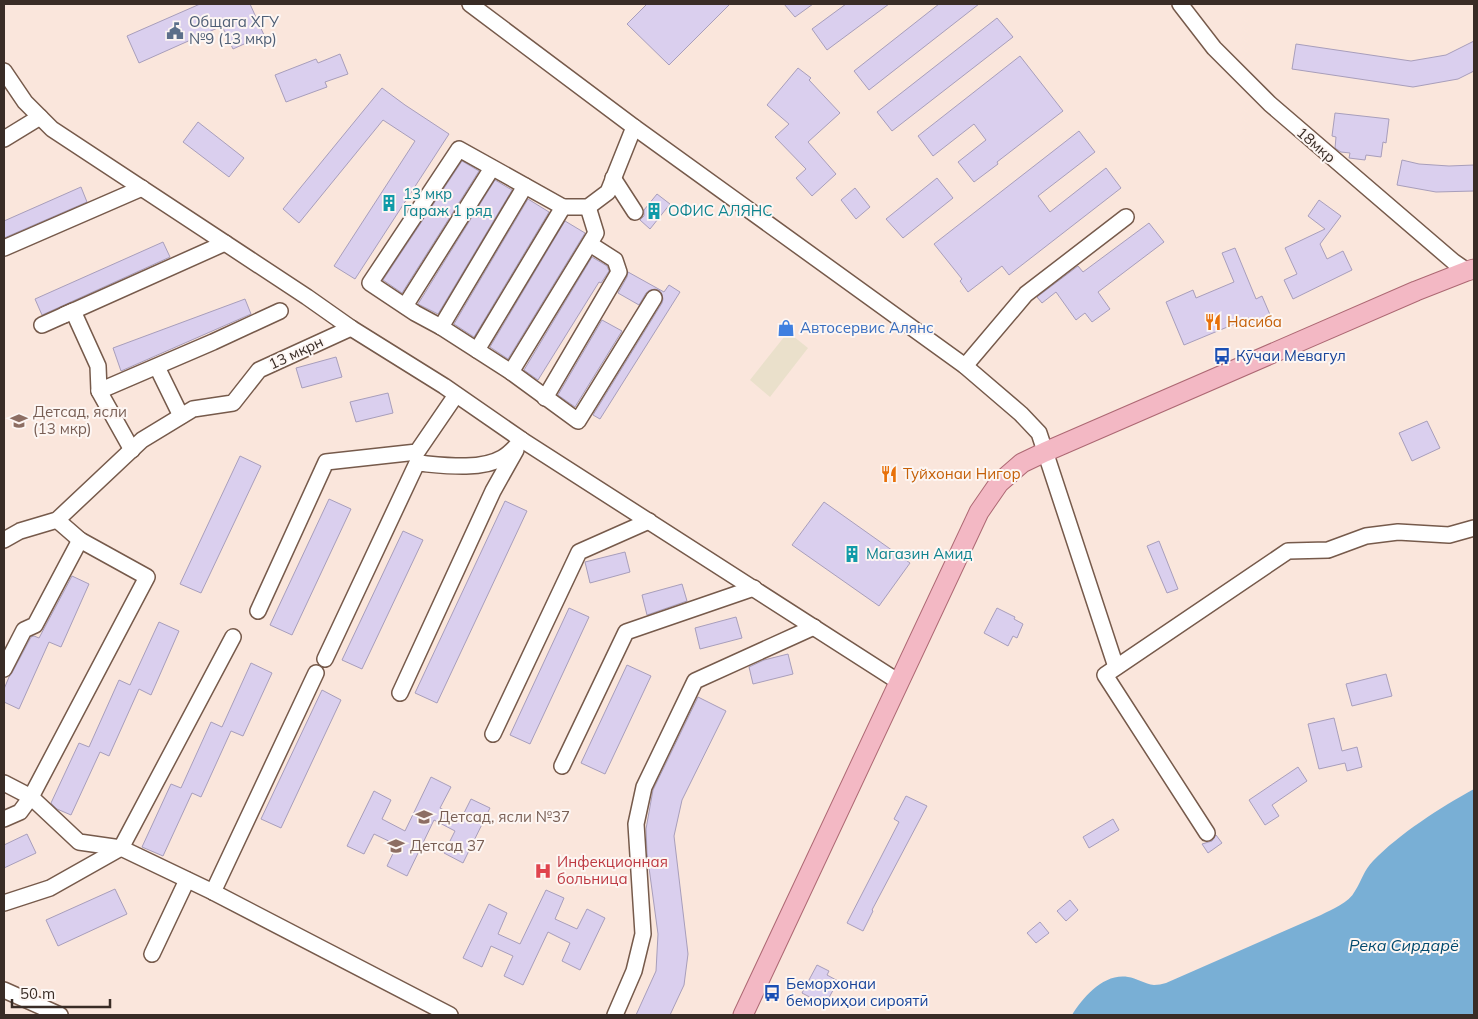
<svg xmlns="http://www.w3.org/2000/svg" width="1478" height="1019" font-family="Mulish,sans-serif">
<rect width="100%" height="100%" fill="#fae6dc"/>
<polygon fill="#eae0cb" points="788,332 808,348 770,397 750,380"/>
<path fill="#79afd5" d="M1474,789V1015H1072C1083,997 1104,973 1128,977C1136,978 1145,984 1154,985C1158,985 1162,984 1166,983L1321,915C1332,909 1349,903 1355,891C1362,880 1364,870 1373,861C1399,834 1441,807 1474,789Z"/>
<g fill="#dacfee" stroke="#a89ebb">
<polygon points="200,4 250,4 264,35 233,49 222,26 139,63 127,36"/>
<polygon points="647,4 730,4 669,65 627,24"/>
<polygon points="784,4 813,4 795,17"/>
<polygon points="846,4 889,4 827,50 812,29"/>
<polygon points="939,4 979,4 869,90 854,71"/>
<polygon points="997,18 1013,37 892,131 877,112"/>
<polygon points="1474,41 1474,71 1458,79 1413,87 1292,69 1296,44 1411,61 1446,55"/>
<polygon points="340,54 348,74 325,82 327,87 286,102 275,75 316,59 318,63"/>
<polygon points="1020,56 1063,111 997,162 998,164 974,182 958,162 986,140 974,124 933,156 918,136"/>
<polygon points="798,68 811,78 809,80 840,113 808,142 836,174 812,196 796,178 806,169 775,137 789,124 767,105"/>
<polygon points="382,88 405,105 449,134 355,279 334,266 415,141 383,120 299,223 283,209"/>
<polygon points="1335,113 1389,119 1386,143 1383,142 1381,157 1366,155 1365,160 1349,158 1350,153 1341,152 1335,148 1336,137 1332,136"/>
<polygon points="198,122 244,158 229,177 183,142"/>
<polygon points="1079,131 1095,152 1038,196 1050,212 1106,168 1121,188 1009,275 1002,266 968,292 960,281 962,279 934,244"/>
<polygon points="1402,160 1419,164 1449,166 1474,165 1474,191 1436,192 1397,185"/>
<polygon points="462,161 479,171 402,293 383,280"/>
<polygon points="937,178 953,198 903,238 886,219"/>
<polygon points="495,180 512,190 438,314 418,304"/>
<polygon points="81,187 87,202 4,238 4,221"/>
<polygon points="855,188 870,207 856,219 841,200"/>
<polygon points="657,194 670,204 650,229 640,220 644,216 644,210"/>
<polygon points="528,199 549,212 474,337 454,324"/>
<polygon points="1319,200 1341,216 1320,244 1327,259 1343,251 1352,270 1293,299 1284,280 1297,274 1285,248 1325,229 1308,216"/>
<polygon points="565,221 585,233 508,359 490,347"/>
<polygon points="1149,223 1164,242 1098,292 1110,309 1092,322 1085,313 1076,320 1056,292 1042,303 1037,297 1078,266 1083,272"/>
<polygon points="163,242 170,257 42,315 35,299"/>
<polygon points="1235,248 1256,299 1262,296 1271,317 1252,325 1249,318 1184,345 1166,302 1193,290 1196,298 1234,282 1222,253"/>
<polygon points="592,257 607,266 609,271 601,283 599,282 538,380 524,370"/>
<polygon points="628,272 664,292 669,285 680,292 600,419 593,415 662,303 663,299 662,294 659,290 655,289 650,290 646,293 639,305 618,293 627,277"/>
<polygon points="245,299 251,314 121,371 113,348"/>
<polygon points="602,320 622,331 575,407 558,395"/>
<polygon points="336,357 342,377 302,388 296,368"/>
<polygon points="388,393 393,413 356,422 350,402"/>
<polygon points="1427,421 1440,448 1412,461 1399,433"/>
<polygon points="240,456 261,466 201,593 180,584"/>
<polygon points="329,499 351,509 292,635 270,625"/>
<polygon points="505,501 527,511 437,703 415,693"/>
<polygon points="824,502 910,563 879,606 792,545"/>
<polygon points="403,531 423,540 362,669 342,660"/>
<polygon points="1159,541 1178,589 1167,593 1147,546"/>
<polygon points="625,552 630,572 590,583 585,562"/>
<polygon points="72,576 89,584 61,647 49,642 19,709 4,702 4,689 9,677 12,673 31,637 34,636 39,638"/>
<polygon points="682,584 687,601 647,615 642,595"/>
<polygon points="569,608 589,617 530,744 510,735"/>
<polygon points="997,608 1015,617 1014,619 1023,624 1017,638 1013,636 1008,646 984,633"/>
<polygon points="736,617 742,638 700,649 695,628"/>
<polygon points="159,622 179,631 151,695 139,689 109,756 100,752 71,815 57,809 51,803 79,743 89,747 119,680 130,685"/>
<polygon points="788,654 793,674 753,684 749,667 764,660"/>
<polygon points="251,663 272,673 243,736 231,731 201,797 192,793 163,856 142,847 171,784 181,788 211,722 222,727"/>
<polygon points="627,665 651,676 605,774 581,763"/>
<polygon points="1386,674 1392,696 1352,706 1346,684"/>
<polygon points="322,690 341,700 281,828 261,819"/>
<polygon points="698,697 726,711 682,800 674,836 688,954 684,985 670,1015 636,1015 656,971 658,934 647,853 646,829 651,801 653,790"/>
<polygon points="1334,718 1342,751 1357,747 1362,767 1347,771 1345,763 1319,769 1308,724"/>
<polygon points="1298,767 1307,781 1272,805 1279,816 1265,825 1249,800"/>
<polygon points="431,777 451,787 440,808 461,819 471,799 490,808 463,863 444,853 455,831 434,820 407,876 387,866 397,845 374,834 364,854 347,846 374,791 391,800 382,819 405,831"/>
<polygon points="906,796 927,806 872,910 873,911 863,931 847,923 899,822 894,819"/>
<polygon points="1113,819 1119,830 1089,848 1083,837"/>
<polygon points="27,834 36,853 4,868 4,845"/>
<polygon points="1216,835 1222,843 1208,853 1202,844 1212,841"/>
<polygon points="115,889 127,914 58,946 46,920"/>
<polygon points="546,890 564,898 555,919 577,929 587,909 605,918 580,970 562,961 570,943 548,932 523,985 504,976 513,956 491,946 482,967 463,958 489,904 507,913 498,934 520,944"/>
<polygon points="1070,900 1078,910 1066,921 1057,911"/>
<polygon points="1040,922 1049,933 1036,943 1027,933"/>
<polygon points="817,965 829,971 827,975 838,981 825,1005 802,993"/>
</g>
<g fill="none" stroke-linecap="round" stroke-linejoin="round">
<g stroke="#765a4b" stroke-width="18">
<g id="minor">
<polyline points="470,4 634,127 965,366 1021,414 1039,433 1116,667"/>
<polyline points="1180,4 1214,48 1270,104 1454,262 1467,271"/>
<polyline points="4,71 25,102 52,129 307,297 351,328 444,386 522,440 899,682"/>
<polyline points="4,139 40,117"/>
<polyline points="613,178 635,212"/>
<polyline points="563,207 459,149 370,283 415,313 441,327 511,372 578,421 654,298"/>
<polyline points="4,248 142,188"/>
<polyline points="405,306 492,168"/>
<polyline points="64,315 73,311 98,366 99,391"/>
<polyline points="42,325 225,243"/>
<polyline points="441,327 525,186"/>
<polyline points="477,350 563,207 588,207 608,192 634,127"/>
<polyline points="965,366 1026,294 1126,217"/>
<polyline points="157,367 181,416"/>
<polyline points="511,372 596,233 588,207"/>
<polyline points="545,398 619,272 615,260 590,244"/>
<polyline points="132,450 99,391 213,342 280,311"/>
<polyline points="4,540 20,531 57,520 142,440 193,409 233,403 259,370 351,328"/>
<polyline points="258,611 326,462 417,452 456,395"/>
<path d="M325,659L417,463C441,465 480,471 502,458C510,454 516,446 522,440"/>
<polyline points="4,669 24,630 35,625 80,540"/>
<polyline points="400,693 493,491 516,450"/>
<polyline points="493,734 579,552 649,521"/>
<polyline points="562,766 626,632 754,588"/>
<polyline points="4,783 31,797 79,842 121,848 213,892 450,1015"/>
<polyline points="4,819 20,812 31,797 147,577 80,540 57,520"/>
<polyline points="1207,833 1105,675 1288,551 1328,550 1366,536 1398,532 1449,535 1474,528"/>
<polyline points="213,892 316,673"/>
<polyline points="4,903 50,888 121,848 233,637"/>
<polyline points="152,954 187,880"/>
<polyline points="4,990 60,1015"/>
<polyline points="615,1015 634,971 643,934 636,824 644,787 695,681 814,627"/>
</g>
</g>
<g stroke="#ad6873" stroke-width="21">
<polyline id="major" points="743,1015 979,512 999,483 1022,463 1045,452 1416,291 1467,271 1474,269"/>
</g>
<use href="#minor" stroke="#fff" stroke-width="15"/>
<use href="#major" stroke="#f3b8c4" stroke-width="19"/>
</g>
<defs>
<g id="civic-bare" transform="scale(1.35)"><path d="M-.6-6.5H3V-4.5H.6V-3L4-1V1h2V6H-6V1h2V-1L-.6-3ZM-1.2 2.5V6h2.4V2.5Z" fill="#5c6f8a" stroke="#fdf6f3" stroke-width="2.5" paint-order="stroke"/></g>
<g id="building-bare" transform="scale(1.35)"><path d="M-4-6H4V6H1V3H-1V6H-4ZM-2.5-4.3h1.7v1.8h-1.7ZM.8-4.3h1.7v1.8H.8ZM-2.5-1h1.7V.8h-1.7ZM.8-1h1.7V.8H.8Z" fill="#0f9aa8" stroke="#fdf6f3" stroke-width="2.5" paint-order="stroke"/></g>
<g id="restaurant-bare" transform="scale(1.35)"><path d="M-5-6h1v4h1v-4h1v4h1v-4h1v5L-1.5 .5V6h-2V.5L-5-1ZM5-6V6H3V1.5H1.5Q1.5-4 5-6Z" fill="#e8710a" stroke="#fdf6f3" stroke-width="2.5" paint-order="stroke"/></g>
<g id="shop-bare" transform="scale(1.35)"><path d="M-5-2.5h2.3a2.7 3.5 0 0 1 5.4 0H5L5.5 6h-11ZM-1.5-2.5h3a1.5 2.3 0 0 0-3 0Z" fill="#3f7fe0" stroke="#fdf6f3" stroke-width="2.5" paint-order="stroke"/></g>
<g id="bus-bare" transform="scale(1.35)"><path d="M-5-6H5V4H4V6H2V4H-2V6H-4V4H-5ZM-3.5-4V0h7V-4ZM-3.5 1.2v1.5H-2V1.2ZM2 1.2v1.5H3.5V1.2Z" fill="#1a4fb4" stroke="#fdf6f3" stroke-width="2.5" paint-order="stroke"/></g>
<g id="school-bare" transform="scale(1.35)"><path d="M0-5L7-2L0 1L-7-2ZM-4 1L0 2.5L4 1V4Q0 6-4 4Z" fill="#8d6e63" stroke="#fdf6f3" stroke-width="2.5" paint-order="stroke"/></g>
<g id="hospital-bare" transform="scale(1.35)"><path d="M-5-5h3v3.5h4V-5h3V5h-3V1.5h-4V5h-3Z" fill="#e0444e" stroke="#fdf6f3" stroke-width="2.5" paint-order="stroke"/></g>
</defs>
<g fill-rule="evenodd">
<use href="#civic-bare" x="175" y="31"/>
<use href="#building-bare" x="389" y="203"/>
<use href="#building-bare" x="654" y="211"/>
<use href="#restaurant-bare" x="1213" y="322"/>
<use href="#shop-bare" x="786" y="328"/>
<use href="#bus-bare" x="1222" y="356"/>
<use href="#school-bare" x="19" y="421"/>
<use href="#restaurant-bare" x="889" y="474"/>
<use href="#building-bare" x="852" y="554"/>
<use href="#school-bare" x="424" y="817"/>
<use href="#school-bare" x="396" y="846"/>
<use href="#hospital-bare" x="543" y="871"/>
<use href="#bus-bare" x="772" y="993"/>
</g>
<g text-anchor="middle" stroke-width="4" stroke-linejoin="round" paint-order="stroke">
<g font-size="15" fill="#4e5e75" stroke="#fdf6f3" text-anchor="start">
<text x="189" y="27">Общага ХГУ<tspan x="189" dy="17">№9 (13 мкр)</tspan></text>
</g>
<g font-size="15" fill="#392c26" stroke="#fdf6f3">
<text transform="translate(1316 145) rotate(41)" y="5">18мкр</text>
<text transform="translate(296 353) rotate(-25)" y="5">13 мкрн</text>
</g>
<g font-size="15" fill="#0d838f" stroke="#fdf6f3" text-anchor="start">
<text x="403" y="199">13 мкр<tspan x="403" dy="17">Гараж 1 ряд</tspan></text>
<text x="668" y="216">ОФИС АЛЯНС</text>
<text x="866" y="559">Магазин Амид</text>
</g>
<g font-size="15" fill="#c56008" stroke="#fdf6f3" text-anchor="start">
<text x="1227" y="327">Насиба</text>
<text x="903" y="479">Туйхонаи Нигор</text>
</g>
<g font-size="15" fill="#366cbe" stroke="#fdf6f3" text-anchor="start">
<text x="800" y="333">Автосервис Алянс</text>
</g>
<g font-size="15" fill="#164399" stroke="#fdf6f3" text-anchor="start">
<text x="1236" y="361">Кӯчаи Мевагул</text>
<text x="786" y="989">Беморхонаи<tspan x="786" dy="17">бемориҳои сироятӣ</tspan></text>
</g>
<g font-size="15" fill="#785e54" stroke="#fdf6f3" text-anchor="start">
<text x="33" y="417">Детсад, ясли<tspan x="33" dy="17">(13 мкр)</tspan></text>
<text x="438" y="822">Детсад, ясли №37</text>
<text x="410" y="851">Детсад 37</text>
</g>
<g font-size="15" fill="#be3a42" stroke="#fdf6f3" text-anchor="start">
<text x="557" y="867">Инфекционная<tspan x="557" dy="17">больница</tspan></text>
</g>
<g font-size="16" font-style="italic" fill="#01496d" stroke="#fdf6f3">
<text x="1404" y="951">Река Сирдарё</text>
</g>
</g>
<rect width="1478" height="1019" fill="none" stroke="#392c26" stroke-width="10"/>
<path d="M12 999v8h98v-8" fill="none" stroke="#392c26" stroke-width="2.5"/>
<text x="20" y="999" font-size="15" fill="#392c26" stroke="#fdf6f3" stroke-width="4" paint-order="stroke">50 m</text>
</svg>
